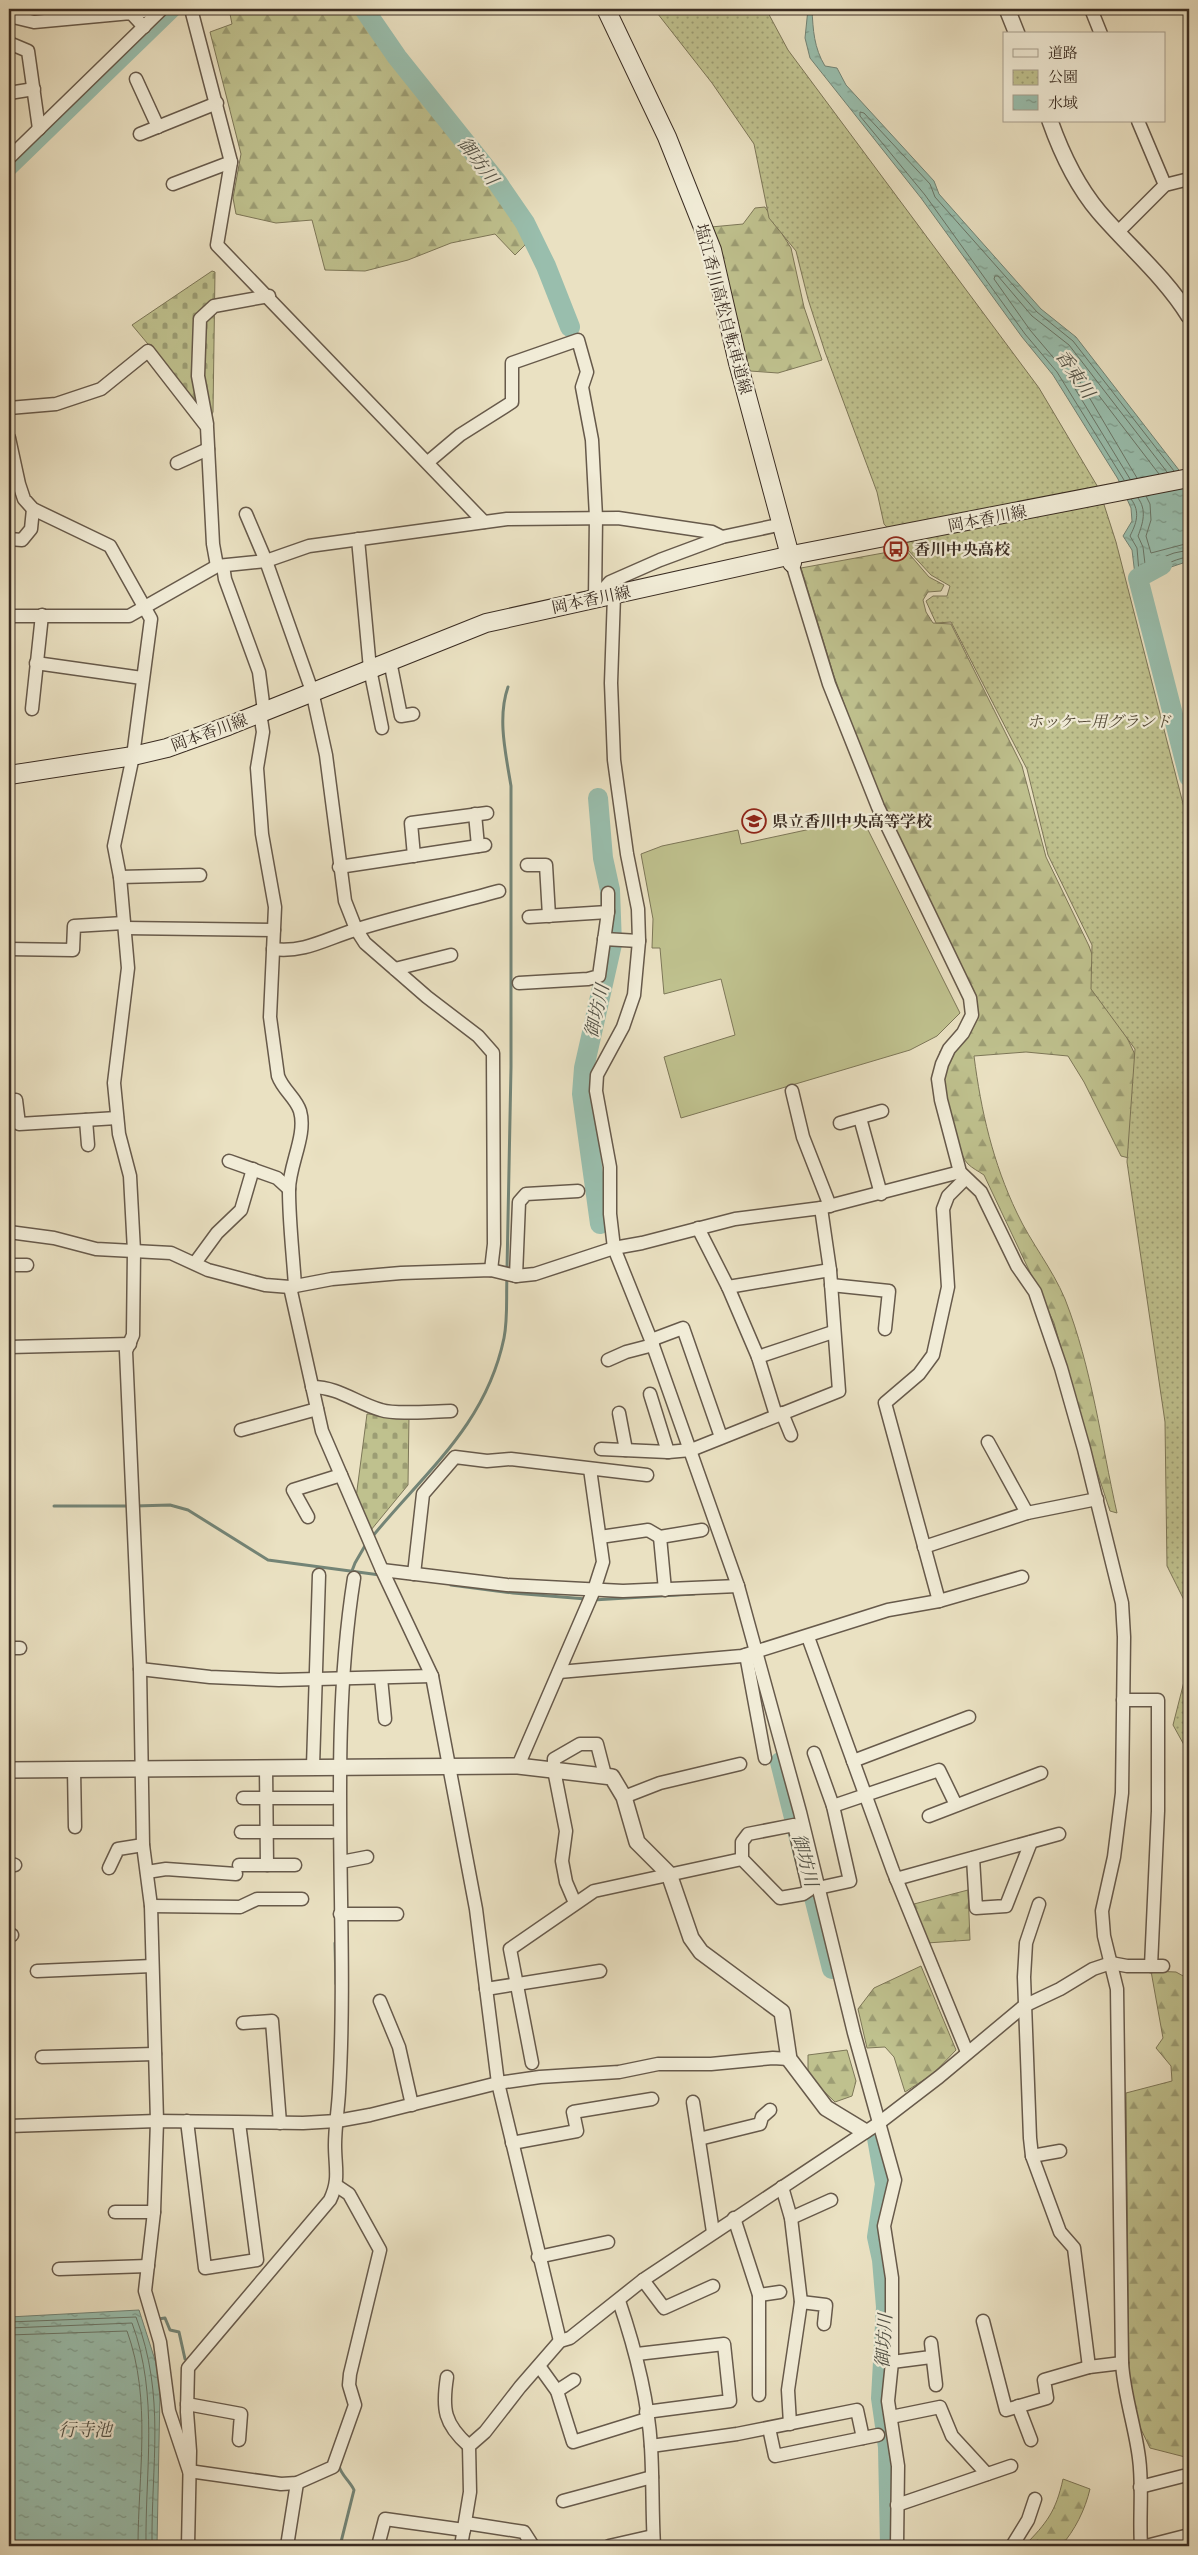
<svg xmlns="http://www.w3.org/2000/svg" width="1198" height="2555" font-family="'Libre Caslon Text','Noto Serif JP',serif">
<defs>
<pattern id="forest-firs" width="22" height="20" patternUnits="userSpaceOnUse" patternTransform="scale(1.25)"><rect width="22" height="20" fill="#bfc18e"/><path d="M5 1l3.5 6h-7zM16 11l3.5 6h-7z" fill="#9c9d74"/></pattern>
<pattern id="cemetery-stones" width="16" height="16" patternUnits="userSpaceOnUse" patternTransform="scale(1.25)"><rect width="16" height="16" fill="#bfc18e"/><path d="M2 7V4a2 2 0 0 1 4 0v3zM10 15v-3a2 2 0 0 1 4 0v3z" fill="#9c9d74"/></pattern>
<pattern id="park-dots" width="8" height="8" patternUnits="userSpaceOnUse" patternTransform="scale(1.25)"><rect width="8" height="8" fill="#bfc18e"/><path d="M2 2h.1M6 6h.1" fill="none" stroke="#9c9d74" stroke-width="1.8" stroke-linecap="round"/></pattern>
<pattern id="water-ripples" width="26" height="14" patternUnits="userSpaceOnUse" patternTransform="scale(1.25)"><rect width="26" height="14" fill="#99bead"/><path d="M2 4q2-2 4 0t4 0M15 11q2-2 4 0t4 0" fill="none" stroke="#7e9b8c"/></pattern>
</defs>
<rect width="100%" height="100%" fill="#eae1c2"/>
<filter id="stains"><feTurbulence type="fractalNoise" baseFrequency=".004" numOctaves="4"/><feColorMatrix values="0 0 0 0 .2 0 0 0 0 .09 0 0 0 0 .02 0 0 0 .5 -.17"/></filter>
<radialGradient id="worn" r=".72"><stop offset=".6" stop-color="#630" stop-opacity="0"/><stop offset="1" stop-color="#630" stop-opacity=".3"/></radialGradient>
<g fill="url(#forest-firs)" stroke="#7d7758">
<polygon points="229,9 360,9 397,63 494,185 522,227 525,245 515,255 495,234 451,243 408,260 365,271 325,270 312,220 276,223 236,214 233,198 241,154 210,32 232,24"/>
<polygon points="765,207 791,248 804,307 822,360 778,373 750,371 711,227 743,224 755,208"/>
<path d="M905,549L929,577L944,585L941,591L928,592L923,600L926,612L933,623L951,624L1022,766L1046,857L1089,946L1105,991L1138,1061L1141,1161L1121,1156L1084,1082L1068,1056L1026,1052L974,1056C981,1111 993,1163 1017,1213C1031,1243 1052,1268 1065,1299C1092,1368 1101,1442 1117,1513L1110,1511L1087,1441L1054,1323L984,1175C978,1171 972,1168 968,1164C954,1151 942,1072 940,1051L956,1035L976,1006L881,805L834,676L801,568Z"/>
<polygon points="968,1890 970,1940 927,1943 914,1904"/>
<polygon points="921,1966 956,2050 933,2074 905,2092 894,2057 885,2047 867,2048 858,2009 874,1988"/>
<polygon points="1151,1971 1176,1972 1185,1977 1189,1992 1189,2458 1150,2448 1138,2423 1129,2380 1126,2093 1172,2081 1171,2066 1156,2048 1163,2038"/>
<polygon points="847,2050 856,2081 852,2096 835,2102 808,2076 808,2055"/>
<path d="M1063,2479L1090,2489C1085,2510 1075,2530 1061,2546H1024C1047,2523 1056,2511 1063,2479Z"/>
</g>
<g fill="url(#cemetery-stones)" stroke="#7d7758">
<polygon points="212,271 215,272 213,412 210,418 132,325"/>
<polygon points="367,1414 409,1415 408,1485 371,1530 356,1498"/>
</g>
<g fill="url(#park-dots)" stroke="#7d7758">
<polygon points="654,9 766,9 788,50 1039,388 1099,489 1116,542 1189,827 1189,1610 1167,1566 1165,1422 1127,1162 1135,1049 1091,989 1092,945 1048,855 1027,769 951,622 936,623 926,601 933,596 947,596 950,586 931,575 884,524 877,492 825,352 808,299 796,251 769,218 754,144 712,83"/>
<polygon points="1189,1662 1189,1754 1173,1725"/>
</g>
<polygon fill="#bfc18e" stroke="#7d7758" points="862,818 960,1013 937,1036 910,1050 681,1118 664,1057 735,1035 721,979 664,994 660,948 652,948 653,919 641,854 662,846 738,830 741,844"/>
<g fill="url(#water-ripples)" stroke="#738476">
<path d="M808,9H812C813,30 814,48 825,66L837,68L846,85L934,181L939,194L1041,309L1076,337L1189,483V561L1138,578L1135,575L1132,550L1123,536L1132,521L1131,508L1118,479L1053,375L1022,337L921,198L810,58L805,38Z"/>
<polygon points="139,2310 156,2363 160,2392 157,2546 9,2546 9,2317"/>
</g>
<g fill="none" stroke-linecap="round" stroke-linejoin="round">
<g stroke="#6a7668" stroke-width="1">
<polyline points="1137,478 1073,370 1074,366 1087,380 1159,474"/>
<polyline points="1130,479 1063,369 1030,330 994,279 995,276 998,276 1032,316 1069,345 1167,472"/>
<polyline points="1124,480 1057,372 1025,334 925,195 860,116 860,112 864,113 930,184 935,197 1037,312 1073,341 1174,471"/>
<polyline points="1146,496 1150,504 1151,520 1146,536 1151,553 1189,543"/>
<path d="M1138,498C1147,510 1143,523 1138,536L1143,547L1145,564L1174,553L1189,550"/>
<path d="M1131,499C1141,512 1136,524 1130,536L1137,548L1139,572C1155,573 1172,558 1189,557"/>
<path d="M9,2322L136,2317C166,2397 151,2464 152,2546"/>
<path d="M9,2328L132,2323C159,2396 145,2471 146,2546"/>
<path d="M9,2335L127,2331C152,2400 138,2475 138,2546"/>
</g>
<g stroke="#738476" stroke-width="3">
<path d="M507,1270L511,1067V786C506,755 497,718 508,687"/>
<polyline points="54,1506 129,1506"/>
<polyline points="135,1506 170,1505 188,1510 268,1560 380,1575"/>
<path d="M372,1537C425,1472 486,1425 504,1338C508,1318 506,1297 507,1277"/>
<polyline points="350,1576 355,1563 366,1544"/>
<polyline points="451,1585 513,1593 586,1599"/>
<polyline points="593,1600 694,1594"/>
<polyline points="335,1943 336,1984"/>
<polyline points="158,2319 165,2318 170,2330 179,2332 185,2359"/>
<path d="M339,2466C341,2475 350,2481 354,2490L340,2546"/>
</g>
<polyline stroke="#99bead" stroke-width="11" points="9,172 177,9"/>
<g stroke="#99bead" stroke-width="20">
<polyline points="364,9 397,57 497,182 525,223 546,266 570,327"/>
<polyline points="1162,565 1138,578 1189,777"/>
<polyline points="598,798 603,858 610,890 612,944 584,1068 582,1094 600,1224"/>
<polyline points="780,1762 832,1969"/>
<polyline points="877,2138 885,2184 877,2237 882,2260 886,2307 881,2398 888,2447 890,2546"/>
</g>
<g stroke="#675a4b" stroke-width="15">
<g id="minor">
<polyline points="143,9 143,11 158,9"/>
<polyline points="191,9 231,162 217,245 484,522"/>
<polyline points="1091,9 1101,34"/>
<polyline points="9,16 34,22 131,13 144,27"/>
<polyline points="9,43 28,51 39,129"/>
<polyline points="136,79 158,127"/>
<polyline points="9,93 34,89"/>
<polyline points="1138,121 1165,185"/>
<polyline points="140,134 217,103"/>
<polyline points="9,158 162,9"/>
<polyline points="173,184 231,162"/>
<polyline points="1118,232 1165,185 1189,179"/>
<polyline points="9,408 56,404 101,389 148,351 207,427 213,544 217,566"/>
<polyline points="207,424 198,376 200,319 214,306 269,296"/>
<polyline points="9,438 19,484 24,499 33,509 110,546 151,619 133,756 114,846 120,877 128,968 114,1083 119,1134 130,1176 134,1251 133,1335 126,1351 140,1669 143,1845 151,1906 157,2121 154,2212 145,2291 160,2342 169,2411 189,2471 281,2484 297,2483 333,2467 355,2405 349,2385 350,2374 380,2250 349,2194 337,2186"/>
<polyline points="428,462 460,435 512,402 512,363 578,340 587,372 582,387 592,440 596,517 595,599"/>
<polyline points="177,463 208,449"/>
<polyline points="246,514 266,561 312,691 326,755 345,901 356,929 365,943 427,997 478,1036 493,1053 494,1244 491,1270"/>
<polyline points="9,539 22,540 31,529 33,509"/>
<polyline points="358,539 370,669 382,728"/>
<path d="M792,563L829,684L878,807L970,998L972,1015L963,1033L949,1049L942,1064L938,1079L941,1100L960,1172L981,1192L1017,1266L1035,1292L1061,1368L1084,1449L1122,1603L1124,1637L1122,1793L1114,1857L1102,1911L1104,1936L1117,1989L1122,2363C1124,2395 1135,2426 1139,2458C1143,2487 1139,2517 1141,2546"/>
<polyline points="223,566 225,579 259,672 264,711"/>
<polyline points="614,595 611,683 614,760 627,854 638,909 639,941 634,995 623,1027 597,1075 596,1091 610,1167 610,1214 614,1248 651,1340 738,1586 800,1812 854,2033 895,2180 884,2226 892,2278 892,2362 888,2401 898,2466 897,2546"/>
<polyline points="595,599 610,582 660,560 722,537 783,524"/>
<polyline points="9,616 129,616 217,566 266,561 309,546 507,519 618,518 712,532 722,537"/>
<polyline points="390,661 401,716 413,714"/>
<polyline points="36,663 142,678"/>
<polyline points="32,709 42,615"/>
<path d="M260,713L263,732L257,768L262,834L275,907L270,1017L278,1076C283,1090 296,1098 300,1111C307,1135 289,1165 289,1190C289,1222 293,1254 295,1286"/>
<polyline points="475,814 478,846"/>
<polyline points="414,856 411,823 487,813"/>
<polyline points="527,865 546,865 549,916"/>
<polyline points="339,867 485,845"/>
<polyline points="120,877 200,875"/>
<polyline points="529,917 608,912"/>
<polyline points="125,928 274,930"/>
<polyline points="604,939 639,941"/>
<polyline points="9,949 73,950 74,926 124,923"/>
<path d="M273,949C306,953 327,938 358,929C404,915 452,904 499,891"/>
<polyline points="395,969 451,955"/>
<polyline points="519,983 588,979 599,976 608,912 608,893"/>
<polyline points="792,1091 803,1137 830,1206"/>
<polyline points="16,1100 19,1124 117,1118"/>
<polyline points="860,1118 881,1194"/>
<polyline points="86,1120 88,1145"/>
<polyline points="840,1123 882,1111"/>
<polyline points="229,1161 277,1178 289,1189"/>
<polyline points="698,1228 728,1287 758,1357 776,1415"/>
<polyline points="9,1232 54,1238 96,1249 171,1253 208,1270 265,1285 290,1287 332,1279 401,1273 491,1270 516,1276 535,1274 614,1248 642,1243 735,1219 821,1208 960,1172"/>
<polyline points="195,1263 217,1233 241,1210 253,1169"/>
<polyline points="9,1265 27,1265"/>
<polyline points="516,1276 519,1202 526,1194 578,1191"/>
<polyline points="831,1285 889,1291 885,1329"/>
<polyline points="290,1287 322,1431 382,1570 432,1676 476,1909 498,2083 560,2341"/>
<polyline points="728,1287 830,1270"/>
<polyline points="651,1340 683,1328 721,1437"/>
<polyline points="9,1347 130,1344"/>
<polyline points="758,1357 833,1332"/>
<polyline points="608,1360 626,1352 653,1345"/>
<path d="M312,1387C339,1387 356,1403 381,1410C396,1415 434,1411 451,1411"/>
<polyline points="650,1394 668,1452"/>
<polyline points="619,1413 626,1450"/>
<polyline points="782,1413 791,1435"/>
<polyline points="241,1430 317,1409"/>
<polyline points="988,1442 1027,1513"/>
<polyline points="601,1449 668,1452 691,1450 839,1391 830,1270 821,1208"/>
<polyline points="308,1517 293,1490 341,1475"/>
<polyline points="600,1537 648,1530 660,1537 702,1530"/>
<polyline points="660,1537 665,1590"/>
<polyline points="924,1547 1027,1513 1097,1499"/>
<polyline points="382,1570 507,1585 623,1591 738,1586"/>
<polyline points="414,1574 423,1494 455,1457 487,1461 511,1459 647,1475"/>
<polyline points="939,1601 1022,1577"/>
<polyline points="808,1637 893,1871 967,2052"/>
<polyline points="9,1648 20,1648"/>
<polyline points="746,1655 765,1758"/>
<polyline points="140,1669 210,1677 279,1680 432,1676"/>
<polyline points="559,1672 742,1656 888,1610 939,1601 885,1403 919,1374 933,1355 948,1287 943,1209 948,1196 965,1179"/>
<polyline points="381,1678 385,1719"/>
<polyline points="1123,1700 1158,1700 1158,1811 1151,1966"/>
<polyline points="814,1753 833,1806 850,1881 818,1888"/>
<polyline points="853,1761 969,1717"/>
<polyline points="313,1766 319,1575"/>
<polyline points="518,1766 594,1590 603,1562 590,1469"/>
<polyline points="266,1767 267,1865"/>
<polyline points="74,1769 75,1827"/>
<polyline points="624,1797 660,1783 740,1764"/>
<polyline points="243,1798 332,1798"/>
<polyline points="833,1806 939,1770 956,1805"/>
<polyline points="929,1816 1041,1773"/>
<polygon points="794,1825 809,1890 803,1894 780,1898 742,1859 742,1842 748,1834"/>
<polyline points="241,1832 332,1832"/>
<polyline points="973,1858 976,1908 1006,1906 1031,1842"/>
<polyline points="341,1862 367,1857"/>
<polyline points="9,1863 15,1865"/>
<polyline points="239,1865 295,1865"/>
<polyline points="109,1868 118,1849 143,1845"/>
<polyline points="147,1872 166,1869 236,1874"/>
<polyline points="896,1879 1059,1834"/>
<polyline points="575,1903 566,1882 562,1861 566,1831 554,1770 554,1759 580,1744 597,1744 605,1775"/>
<polyline points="1039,1904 1026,1943 1024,1977 1030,2138 1032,2156 1060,2232 1074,2248 1089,2367"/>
<polyline points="151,1906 240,1907 257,1899 302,1899"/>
<polyline points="340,1914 397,1914"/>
<polyline points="9,1936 12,1935"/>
<polyline points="37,1971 152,1966"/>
<polyline points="486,1989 600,1971"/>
<polyline points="380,2001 399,2047 412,2105"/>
<polyline points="243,2023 272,2021 280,2123"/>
<polyline points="42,2057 155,2054"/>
<polyline points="532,2063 510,1949 594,1891 742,1859"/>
<polyline points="693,2102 713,2232"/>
<polyline points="187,2121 205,2268 257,2260 239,2123"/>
<polyline points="9,2126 157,2121 303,2123 337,2121 370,2115 498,2083 540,2077 619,2072 658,2064 711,2064 773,2058 789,2059"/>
<polyline points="699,2139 760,2124 762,2117 770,2110"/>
<polyline points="512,2143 577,2131 573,2112 652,2099"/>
<polyline points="1032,2156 1060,2151"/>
<polyline points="782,2187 791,2218 801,2302 788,2390 790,2424"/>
<polyline points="115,2212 154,2212"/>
<polyline points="734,2218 759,2295 759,2395"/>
<polyline points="791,2218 831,2200"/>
<polyline points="538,2257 608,2242"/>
<polyline points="59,2269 148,2266"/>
<polyline points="643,2280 664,2308 713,2286"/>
<polyline points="759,2295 780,2292"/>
<path d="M619,2301C635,2348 648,2396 651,2447C653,2480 652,2513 654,2546"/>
<polyline points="801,2302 826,2305 824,2324"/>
<polyline points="983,2321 1006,2410 1047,2398 1044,2380 1089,2367 1122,2363"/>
<polyline points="931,2343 936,2385"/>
<polyline points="637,2354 724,2344 730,2401 646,2412"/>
<polyline points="892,2362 931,2357"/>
<polyline points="539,2366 557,2391 573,2442 647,2419"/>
<path d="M447,2377C442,2409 444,2424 469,2446"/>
<polyline points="557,2391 574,2380"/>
<polyline points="187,2404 241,2414 239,2440"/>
<polyline points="1018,2406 1031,2440"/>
<polyline points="891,2417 940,2407 952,2436 987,2474"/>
<polyline points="769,2428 775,2456 878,2435"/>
<polyline points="651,2446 737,2434 857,2410 863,2438"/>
<polyline points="1140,2487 1183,2476"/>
<polyline points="563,2501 652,2477"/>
<polyline points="897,2505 1011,2466"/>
<polyline points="466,2523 524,2532 533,2546"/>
<path d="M188,2546L190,2451L187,2412L188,2368L330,2200C340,2179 335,2168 335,2145C335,2128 338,2110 339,2092C349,1922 327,1748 354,1578"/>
<polyline points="287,2546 297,2483"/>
<polyline points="378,2546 385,2519 464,2530"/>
<polyline points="461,2546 470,2492 469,2446 485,2432 520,2387 560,2341 570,2338 643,2280 879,2123 939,2077 1024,2006 1060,1989 1093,1969 1111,1963 1127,1966 1163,1966"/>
<polyline points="609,2546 653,2536"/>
<polyline points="1012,2546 1028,2520 1035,2499"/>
<polyline points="1146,2546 1189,2535"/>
</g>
</g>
<g stroke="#675a4b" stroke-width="18">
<g id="tertiary">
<polyline points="1007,9 1017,34"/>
<path d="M1050,121C1061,152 1077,186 1099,212C1129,247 1165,277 1189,316"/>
<polyline points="9,1770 518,1766 612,1777 624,1797 637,1842 669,1874 691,1938 701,1952 782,2012 789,2059 826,2108 864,2131"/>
</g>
</g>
<g stroke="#3b2d23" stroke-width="20">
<g id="secondary">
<polyline points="606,9 667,137 712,250 738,363 792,563"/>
<polyline points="9,775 133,756 167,748 228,726 486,623 792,555 1189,478"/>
</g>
</g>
<use href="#minor" stroke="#f1ecd7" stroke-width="12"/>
<use href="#tertiary" stroke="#f1ecd7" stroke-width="15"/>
<use href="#secondary" stroke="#f1ecd7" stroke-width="18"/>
</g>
<defs>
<g id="bus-ring" transform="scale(1.25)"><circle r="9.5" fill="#f1ecd7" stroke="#8f2418" stroke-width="1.5"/><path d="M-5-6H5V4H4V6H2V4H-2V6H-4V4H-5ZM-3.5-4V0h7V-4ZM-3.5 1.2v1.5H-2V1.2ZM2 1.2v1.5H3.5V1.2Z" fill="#8f2418"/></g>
<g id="school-ring" transform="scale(1.25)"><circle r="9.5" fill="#f1ecd7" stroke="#8f2418" stroke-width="1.5"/><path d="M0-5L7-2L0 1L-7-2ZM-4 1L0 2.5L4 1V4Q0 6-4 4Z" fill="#8f2418"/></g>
</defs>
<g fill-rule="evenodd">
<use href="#bus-ring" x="896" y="549"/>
<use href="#school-ring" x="754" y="821"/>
</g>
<g text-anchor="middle" stroke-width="4.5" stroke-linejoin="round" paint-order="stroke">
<g font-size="16" fill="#3b2d23" stroke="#f1ecd7">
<text transform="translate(724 309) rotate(75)" y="6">塩江香川高松自転車道線</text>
<text transform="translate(987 518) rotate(-11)" y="6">岡本香川線</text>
<text transform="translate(591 599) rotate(-12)" y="6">岡本香川線</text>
<text transform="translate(209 732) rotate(-20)" y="6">岡本香川線</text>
</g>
<g font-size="16" font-weight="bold" fill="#3b2d23" stroke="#f1ecd7" text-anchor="start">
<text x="914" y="555">香川中央高校</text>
<text x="772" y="827">県立香川中央高等学校</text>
</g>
<g font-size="16" font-style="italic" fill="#554b38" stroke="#f1ecd7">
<text x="1099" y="727">ホッケー用グランド</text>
</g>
<g font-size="18" font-style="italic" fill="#525146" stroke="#f1ecd7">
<text transform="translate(478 161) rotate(53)" y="6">御坊川</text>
<text transform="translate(1075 374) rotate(56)" y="6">香東川</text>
<text transform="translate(597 1011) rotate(-77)" y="6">御坊川</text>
<text transform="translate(805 1860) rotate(75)" y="6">御坊川</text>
<text transform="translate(884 2341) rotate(-87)" y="6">御坊川</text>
<text x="85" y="2436">行寺池</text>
</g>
</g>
<rect width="1198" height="2555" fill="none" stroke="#eae1c2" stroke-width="30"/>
<rect x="10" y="10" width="1178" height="2535" fill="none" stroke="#3b2d23" stroke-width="2.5"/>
<rect x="15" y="15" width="1168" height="2525" fill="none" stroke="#3b2d23"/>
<rect x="1003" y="32" width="162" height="90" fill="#f1ecd7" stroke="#a8a08f"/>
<rect x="1013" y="49" width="25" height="8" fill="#f1ecd7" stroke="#a8a08f"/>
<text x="1048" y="58" font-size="15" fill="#3b2d23">道路</text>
<rect x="1013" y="70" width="25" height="15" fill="url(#park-dots)" stroke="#a8a08f"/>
<text x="1048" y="82" font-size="15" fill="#3b2d23">公園</text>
<rect x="1013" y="95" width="25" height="15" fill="url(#water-ripples)" stroke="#a8a08f"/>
<text x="1048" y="108" font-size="15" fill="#3b2d23">水域</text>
<rect width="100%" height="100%" filter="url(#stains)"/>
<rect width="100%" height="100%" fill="url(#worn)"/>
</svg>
